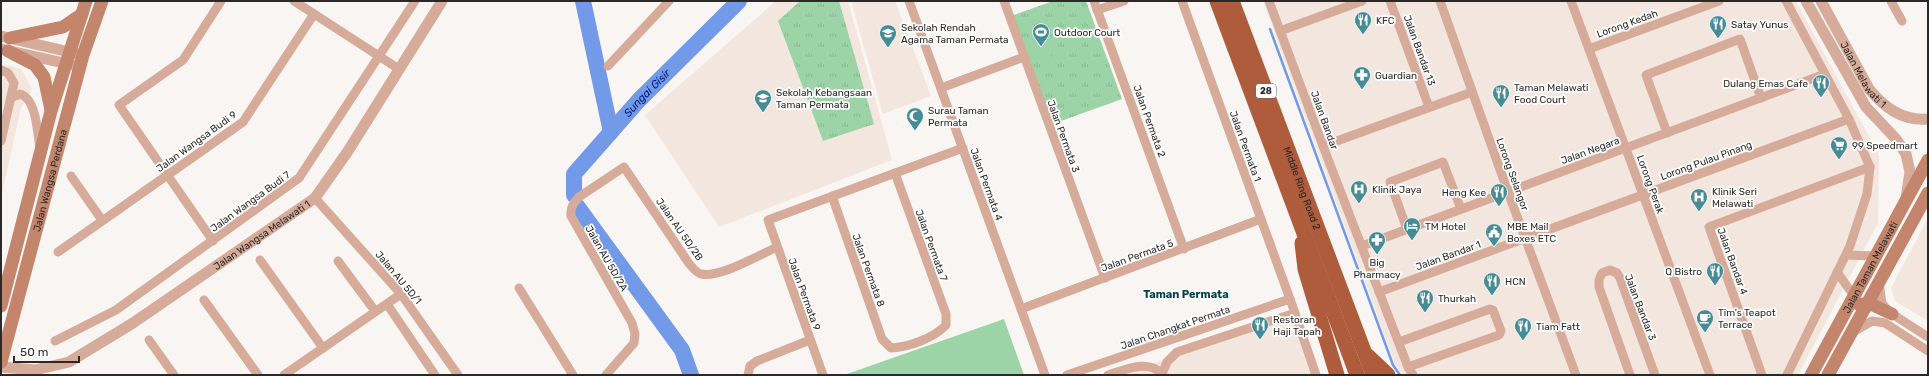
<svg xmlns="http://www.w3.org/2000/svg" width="1929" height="376" font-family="Rubik,sans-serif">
<defs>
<pattern id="grass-tufts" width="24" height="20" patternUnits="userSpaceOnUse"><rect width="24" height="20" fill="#9cd4a7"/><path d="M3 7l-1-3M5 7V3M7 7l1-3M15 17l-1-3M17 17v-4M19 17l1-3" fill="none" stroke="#87b690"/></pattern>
</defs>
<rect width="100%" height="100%" fill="#f9f5f2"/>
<g fill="#f2e6df">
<polygon points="776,1 848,1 892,160 719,227 645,115"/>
<polygon points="851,1 895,1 931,96 883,114"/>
<polygon points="1263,1 1796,1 1879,155 1878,223 1798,375 1403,375 1395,364"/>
<polygon points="1,64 21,69 32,89 21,108 1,198"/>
<polygon points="1928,218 1928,321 1895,301 1891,288"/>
<polygon points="1292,316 1312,375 1119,375"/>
</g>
<g fill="url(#grass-tufts)">
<polygon points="800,1 839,1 874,124 823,141 778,21"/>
<polygon points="1053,1 1086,1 1122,99 1050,125 1011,16"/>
</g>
<g fill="#9cd4a7">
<polygon points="1041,29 1053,61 1040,65 1029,34"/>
<polygon points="1004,319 1024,375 844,375"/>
</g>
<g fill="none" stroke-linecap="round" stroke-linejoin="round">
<polyline stroke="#729ae9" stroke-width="2.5" points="1270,29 1393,365 1400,375"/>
<g stroke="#729ae9" stroke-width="16">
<polyline points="583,1 611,132"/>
<path id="s1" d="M574,195V174L639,100L739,1"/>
<polyline points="577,206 682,350 691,375"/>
</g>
<g stroke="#d7ab9a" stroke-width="9">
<polyline points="294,1 399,69"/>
<polyline points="909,1 1045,375"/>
<polyline points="1004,1 1105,278"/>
<polyline points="1094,1 1184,249"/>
<polyline points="1182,1 1290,299 1316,375"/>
<polyline points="1269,1 1323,146 1408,367 1413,375"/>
<polyline points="1390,1 1429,107"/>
<polyline points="1440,1 1508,192 1576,375"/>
<polyline points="1571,1 1710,375"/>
<polyline points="1786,1 1849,119 1870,167 1867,194 1850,246 1787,375"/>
<polyline points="1891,1 1902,21"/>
<polyline points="1097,10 1124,1"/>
<polyline points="1280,31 1362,1"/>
<polyline points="1589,49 1719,1"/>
<polyline points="608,66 669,1"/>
<polyline points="1,70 8,73 14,83 1,141"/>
<polyline points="941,88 1024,57"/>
<path d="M11,98L20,94C37,99 37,133 40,148"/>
<polyline points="1667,133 1646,75 1740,39 1761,98"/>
<polyline points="1323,146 1472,92"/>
<polyline points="71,176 102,220"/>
<path d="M832,196L882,339L891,348C909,347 934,338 946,325V314L895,173"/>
<polyline points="315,198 401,294 458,375"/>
<polyline points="1407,229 1390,182 1443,162 1461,209"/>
<polyline points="213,241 119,105 183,60 221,1"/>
<polyline points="1362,246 1825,74"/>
<polyline points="58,252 243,122 314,14"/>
<polyline points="1846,255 1875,256"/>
<polyline points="260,260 323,348"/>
<polyline points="338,261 375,311"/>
<polyline points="1837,272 1854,296"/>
<polyline points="1879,283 1882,303 1889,312 1928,337"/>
<polyline points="519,288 573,375"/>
<polyline points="1379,292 1849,119"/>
<polyline points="204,300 258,375"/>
<polyline points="387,304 435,375"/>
<polyline points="1021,309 1261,219"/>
<polyline points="1853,332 1872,321 1885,323 1928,351"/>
<polyline points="149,340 174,375"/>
<polyline points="55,341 116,310 299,178 415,1"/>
<polyline points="1399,342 1490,309 1493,310 1501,331 1499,335 1408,367"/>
<polyline points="1162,374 1167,362 1177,352 1295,313"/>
<polyline points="284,375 401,294"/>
<path d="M606,375L634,343L635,334L632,323L571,216C570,207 574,203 579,197L624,167L688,262C692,267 695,272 701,274C720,278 759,255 777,247"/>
<polyline points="748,375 750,366 757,361 810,340"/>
<polyline points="823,375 768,220 963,148"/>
<polyline points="1067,375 1290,299"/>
<path d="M1108,375C1125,370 1149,358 1163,375"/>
<polyline points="1630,375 1599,287 1599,280 1602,273 1610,270 1617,273 1620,278 1655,375"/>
<polyline points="1762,375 1709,227 1870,167"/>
</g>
<g stroke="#d7ab9a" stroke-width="11">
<polyline points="1806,1 1866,107 1896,139 1906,154 1910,172 1906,198"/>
<path id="s2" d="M1821,1L1869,89C1885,108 1902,121 1928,119"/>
<polyline points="1,36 78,54"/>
<polyline points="1,49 73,65"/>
<path id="s3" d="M1,367L35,370L69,362L133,323L315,198L348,151L442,1"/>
</g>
<g stroke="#c4856d" stroke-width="13">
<polyline points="10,38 63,27 82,14"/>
<polyline points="8,51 35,65 44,77 51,110"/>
<polyline points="1858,304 1873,305 1892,314"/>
<polyline points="1,306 51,111 86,1"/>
<path id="s4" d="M1,362L83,55L102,1"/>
<path id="s5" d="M1811,375L1928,160"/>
<polyline points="1828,375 1928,193"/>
</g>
<g stroke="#af5c3c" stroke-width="15">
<polyline points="1217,1 1357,375"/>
<path id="s6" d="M1232,1L1373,375"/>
<polyline points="1302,243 1305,269 1337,375"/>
<polyline points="1368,356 1388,375"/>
</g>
</g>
<defs>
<g id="restaurant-pin" transform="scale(0.9)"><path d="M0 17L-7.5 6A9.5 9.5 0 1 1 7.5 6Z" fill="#468c97" stroke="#fff"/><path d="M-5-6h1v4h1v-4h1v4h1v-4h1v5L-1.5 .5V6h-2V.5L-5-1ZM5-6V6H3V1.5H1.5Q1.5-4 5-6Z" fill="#fff"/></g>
<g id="stadium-pin" transform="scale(0.9)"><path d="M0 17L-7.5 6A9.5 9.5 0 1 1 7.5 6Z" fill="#468c97" stroke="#fff"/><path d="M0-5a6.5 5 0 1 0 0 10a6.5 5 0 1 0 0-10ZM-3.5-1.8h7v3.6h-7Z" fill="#fff"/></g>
<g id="school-pin" transform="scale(0.9)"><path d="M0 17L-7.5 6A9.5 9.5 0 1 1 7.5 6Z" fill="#468c97" stroke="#fff"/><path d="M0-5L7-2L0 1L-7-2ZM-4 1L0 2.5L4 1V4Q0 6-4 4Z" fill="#fff"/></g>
<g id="pharmacy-pin" transform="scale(0.9)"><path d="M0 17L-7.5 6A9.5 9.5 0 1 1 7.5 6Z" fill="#468c97" stroke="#fff"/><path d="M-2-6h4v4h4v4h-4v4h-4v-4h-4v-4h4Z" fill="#fff"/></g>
<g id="mosque-pin" transform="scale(0.9)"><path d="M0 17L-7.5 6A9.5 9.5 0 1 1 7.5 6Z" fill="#468c97" stroke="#fff"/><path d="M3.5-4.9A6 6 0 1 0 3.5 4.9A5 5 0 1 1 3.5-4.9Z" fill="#fff"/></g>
<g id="supermarket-pin" transform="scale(0.9)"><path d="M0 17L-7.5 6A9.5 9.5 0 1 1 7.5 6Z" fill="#468c97" stroke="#fff"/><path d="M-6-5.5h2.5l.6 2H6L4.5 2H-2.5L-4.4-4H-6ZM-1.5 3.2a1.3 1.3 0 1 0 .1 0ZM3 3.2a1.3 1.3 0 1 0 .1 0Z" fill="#fff"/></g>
<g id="hospital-pin" transform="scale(0.9)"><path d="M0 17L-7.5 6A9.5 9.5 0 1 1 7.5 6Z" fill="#468c97" stroke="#fff"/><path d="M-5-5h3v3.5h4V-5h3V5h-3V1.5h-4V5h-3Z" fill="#fff"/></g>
<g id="hotel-pin" transform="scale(0.9)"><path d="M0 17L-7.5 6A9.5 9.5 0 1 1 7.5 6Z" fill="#468c97" stroke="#fff"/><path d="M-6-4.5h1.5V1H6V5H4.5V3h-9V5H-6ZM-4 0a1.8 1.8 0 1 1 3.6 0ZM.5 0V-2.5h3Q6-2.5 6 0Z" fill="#fff"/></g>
<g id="civic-pin" transform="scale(0.9)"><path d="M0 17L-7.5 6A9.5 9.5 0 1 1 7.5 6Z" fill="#468c97" stroke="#fff"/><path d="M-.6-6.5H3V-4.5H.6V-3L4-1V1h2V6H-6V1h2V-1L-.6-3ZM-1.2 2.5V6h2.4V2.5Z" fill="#fff"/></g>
<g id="cafe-pin" transform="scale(0.9)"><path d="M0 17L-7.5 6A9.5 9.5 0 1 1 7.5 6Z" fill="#468c97" stroke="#fff"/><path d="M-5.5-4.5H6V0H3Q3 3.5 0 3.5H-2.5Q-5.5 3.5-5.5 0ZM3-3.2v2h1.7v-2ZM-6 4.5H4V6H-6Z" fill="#fff"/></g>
</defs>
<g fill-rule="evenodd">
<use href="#restaurant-pin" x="1363" y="20"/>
<use href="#restaurant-pin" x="1718" y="24"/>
<use href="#stadium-pin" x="1041" y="32"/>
<use href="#school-pin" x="888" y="33"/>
<use href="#pharmacy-pin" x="1362" y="75"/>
<use href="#restaurant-pin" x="1821" y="83"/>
<use href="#restaurant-pin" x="1501" y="93"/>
<use href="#school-pin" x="763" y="98"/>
<use href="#mosque-pin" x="915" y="116"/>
<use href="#supermarket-pin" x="1839" y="145"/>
<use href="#hospital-pin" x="1359" y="189"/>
<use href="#restaurant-pin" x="1499" y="192"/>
<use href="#hospital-pin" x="1699" y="197"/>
<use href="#hotel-pin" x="1412" y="226"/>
<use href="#civic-pin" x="1494" y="232"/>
<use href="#pharmacy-pin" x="1377" y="240"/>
<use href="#restaurant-pin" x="1715" y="271"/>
<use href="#restaurant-pin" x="1492" y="281"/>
<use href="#restaurant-pin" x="1425" y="298"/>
<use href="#cafe-pin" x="1705" y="318"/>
<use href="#restaurant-pin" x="1260" y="325"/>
<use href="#restaurant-pin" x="1523" y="326"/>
</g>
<g text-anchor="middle" stroke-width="3.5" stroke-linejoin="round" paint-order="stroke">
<rect fill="#fff" stroke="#6a6968" stroke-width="1" x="1256" y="84" width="20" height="14" rx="3"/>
<g font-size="9" font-weight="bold" fill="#2a2928">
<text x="1266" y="94">28</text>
</g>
<g font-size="10" fill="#2a2928" stroke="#fff" text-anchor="start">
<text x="1376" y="24">KFC</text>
<text x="1731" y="28">Satay Yunus</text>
<text x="901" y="31">Sekolah Rendah<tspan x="901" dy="12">Agama Taman Permata</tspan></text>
<text x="1054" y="36">Outdoor Court</text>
<text x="1375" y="79">Guardian</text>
<text x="1808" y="87" text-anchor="end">Dulang Emas Cafe</text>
<text x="1514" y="91">Taman Melawati<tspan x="1514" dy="12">Food Court</tspan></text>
<text x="776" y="96">Sekolah Kebangsaan<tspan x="776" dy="12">Taman Permata</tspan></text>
<text x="928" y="114">Surau Taman<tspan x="928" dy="12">Permata</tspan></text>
<text x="1852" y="149">99 Speedmart</text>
<text x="1372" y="193">Klinik Jaya</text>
<text x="1712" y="195">Klinik Seri<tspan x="1712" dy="12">Melawati</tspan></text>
<text x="1486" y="196" text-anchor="end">Heng Kee</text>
<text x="1425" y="230">TM Hotel</text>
<text x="1507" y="230">MBE Mail<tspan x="1507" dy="12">Boxes ETC</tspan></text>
<text x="1377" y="266" text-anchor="middle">Big<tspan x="1377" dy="12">Pharmacy</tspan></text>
<text x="1702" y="275" text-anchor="end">Q Bistro</text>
<text x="1505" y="285">HCN</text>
<text x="1438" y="302">Thurkah</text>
<text x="1718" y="316">Tim's Teapot<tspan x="1718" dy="12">Terrace</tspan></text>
<text x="1273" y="323">Restoran<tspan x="1273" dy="12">Haji Tapah</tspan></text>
<text x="1536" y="330">Tiam Fatt</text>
</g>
<g font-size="10" fill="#2a2928" stroke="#fff">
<text transform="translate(1627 23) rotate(-20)" y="4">Lorong Kedah</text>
<text transform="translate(1420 50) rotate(70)" y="4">Jalan Bandar 13</text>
<text dy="4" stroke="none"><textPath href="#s2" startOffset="85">Jalan Melawati 1</textPath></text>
<text transform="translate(1325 120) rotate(70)" y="4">Jalan Bandar</text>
<text transform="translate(1150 121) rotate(70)" y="4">Jalan Permata 2</text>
<text transform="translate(1064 136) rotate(70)" y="4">Jalan Permata 3</text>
<text transform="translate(196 141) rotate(-36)" y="4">Jalan Wangsa Budi 9</text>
<text transform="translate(1246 146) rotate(70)" y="4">Jalan Permata 1</text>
<text transform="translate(1590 150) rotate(-20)" y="4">Jalan Negara</text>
<text transform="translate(1706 160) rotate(-20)" y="4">Lorong Pulau Pinang</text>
<text transform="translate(1513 174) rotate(70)" y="4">Lorong Selangor</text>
<text dy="4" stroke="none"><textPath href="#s4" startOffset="188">Jalan Wangsa Perdana</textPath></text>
<text transform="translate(987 184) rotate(70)" y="4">Jalan Permata 4</text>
<text transform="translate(1651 184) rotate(70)" y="4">Lorong Perak</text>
<text dy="4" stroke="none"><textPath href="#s6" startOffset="200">Middle Ring Road 2</textPath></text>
<text transform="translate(250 201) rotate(-36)" y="4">Jalan Wangsa Budi 7</text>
<text transform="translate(680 229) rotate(55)" y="4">Jalan AU 5D/2B</text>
<text dy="4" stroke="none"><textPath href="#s3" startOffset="300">Jalan Wangsa Melawati 1</textPath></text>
<text transform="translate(932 245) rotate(70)" y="4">Jalan Permata 7</text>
<text transform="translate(1137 255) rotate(-20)" y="4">Jalan Permata 5</text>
<text transform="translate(1448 255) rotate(-20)" y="4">Jalan Bandar 1</text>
<text transform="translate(607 258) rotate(60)" y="4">Jalan AU 5D/2A</text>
<text transform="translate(1733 261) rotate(70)" y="4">Jalan Bandar 4</text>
<text dy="4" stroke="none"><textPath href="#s5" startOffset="123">Jalan Taman Melawati</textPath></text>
<text transform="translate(869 270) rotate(70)" y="4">Jalan Permata 8</text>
<text transform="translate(399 277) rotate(50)" y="4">Jalan AU 5D/1</text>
<text transform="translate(805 294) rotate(70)" y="4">Jalan Permata 9</text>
<text transform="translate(1641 307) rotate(69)" y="4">Jalan Bandar 3</text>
<text transform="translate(1175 327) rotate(-19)" y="4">Jalan Changkat Permata</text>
</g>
<g font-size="11" font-style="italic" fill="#001874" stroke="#fff">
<text dy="4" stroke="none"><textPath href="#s1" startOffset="130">Sungai Gisir</textPath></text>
</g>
<g font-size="11" font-weight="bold" fill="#004149" stroke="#fff">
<text x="1186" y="298">Taman Permata</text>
</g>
</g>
<rect width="1929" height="376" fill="none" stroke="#2a2928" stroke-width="4"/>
<path d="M14 356v6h65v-6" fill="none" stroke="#2a2928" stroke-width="2"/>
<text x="20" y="356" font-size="12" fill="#2a2928" stroke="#ffffff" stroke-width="3" paint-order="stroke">50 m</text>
</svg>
